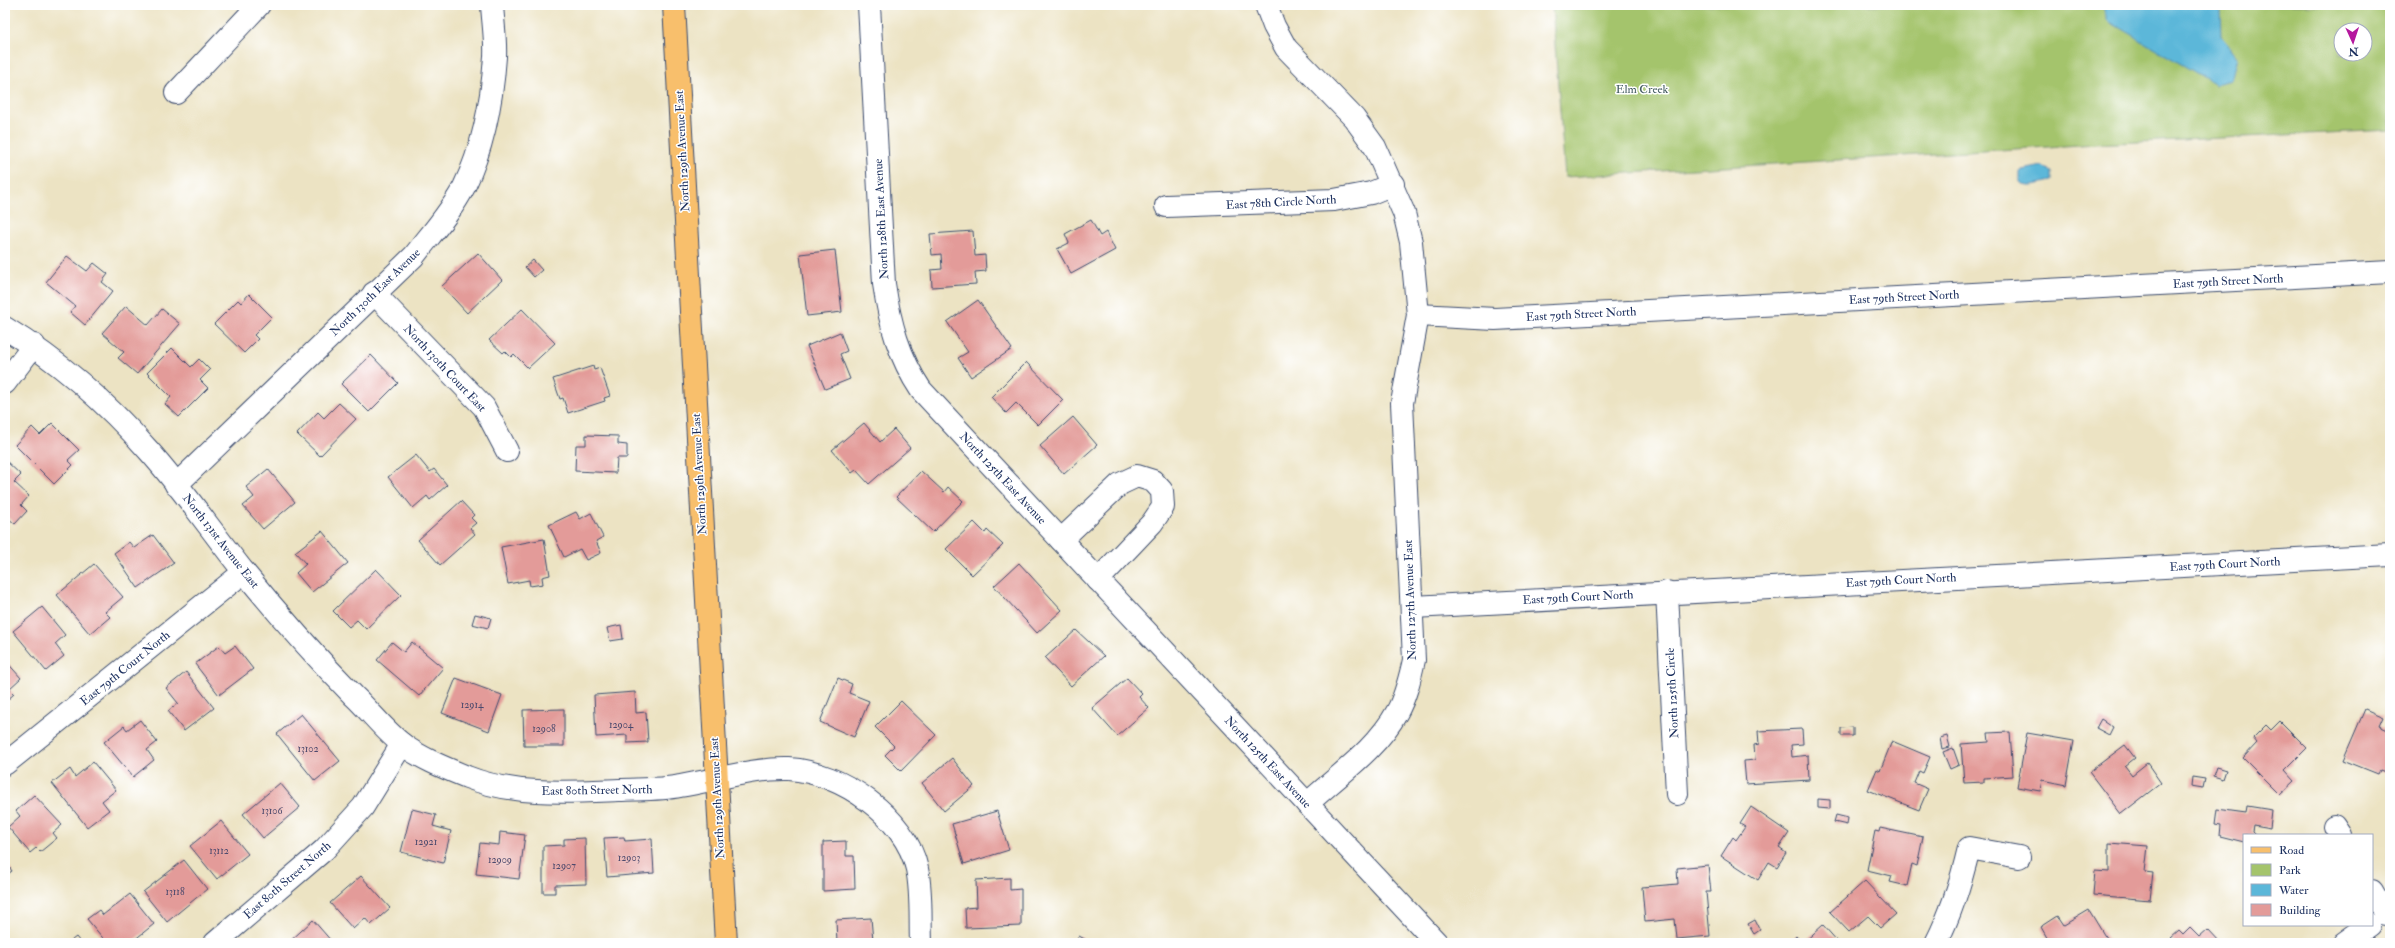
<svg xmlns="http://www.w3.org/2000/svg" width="2395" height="948" font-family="'IM FELL Double Pica',serif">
<rect width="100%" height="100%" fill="#fff"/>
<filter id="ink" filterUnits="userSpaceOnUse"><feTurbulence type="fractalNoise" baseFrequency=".025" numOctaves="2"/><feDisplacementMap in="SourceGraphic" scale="8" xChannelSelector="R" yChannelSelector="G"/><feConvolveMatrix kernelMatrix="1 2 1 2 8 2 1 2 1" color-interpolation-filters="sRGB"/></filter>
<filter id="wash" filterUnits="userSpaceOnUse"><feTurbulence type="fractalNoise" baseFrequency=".012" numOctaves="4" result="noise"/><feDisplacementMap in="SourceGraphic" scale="16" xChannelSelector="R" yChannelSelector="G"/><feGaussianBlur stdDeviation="0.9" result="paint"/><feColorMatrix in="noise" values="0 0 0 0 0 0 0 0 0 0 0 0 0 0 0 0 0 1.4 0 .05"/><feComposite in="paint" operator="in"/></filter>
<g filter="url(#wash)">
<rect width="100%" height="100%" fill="#ece3c3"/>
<path fill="#a4c46c" stroke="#607a65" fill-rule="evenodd" d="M1552,5H2390V130L2096,144L1565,177ZM2341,30H2365V54H2341Z"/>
<g fill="#5bb7d9" stroke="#3b739c">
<polygon points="2102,5 2222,5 2220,11 2221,36 2237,57 2231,80 2215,84 2108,21"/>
<path d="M2043,166L2052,172V181C2043,182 2029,189 2020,182V172L2022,170Z"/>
</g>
<g id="blocks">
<g fill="#e39b99">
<polygon points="1091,220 1100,236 1106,232 1115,250 1071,274 1057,249 1069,243 1065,234"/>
<polygon points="973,231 975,256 985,255 986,271 975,272 976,284 932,287 931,270 942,269 941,254 932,255 930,234"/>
<polygon points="835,250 842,312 807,316 800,254"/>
<polygon points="478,253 502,280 467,313 442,286"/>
<polygon points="67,256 87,271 94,263 108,274 102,282 113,291 85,325 70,312 75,306 46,282"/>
<polygon points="533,260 542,270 534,277 525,267"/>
<polygon points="249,294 272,317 254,335 258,339 244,353 214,324 238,300 241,303"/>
<polygon points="978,300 1012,349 971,377 958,358 968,352 947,322"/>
<polygon points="126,306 148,325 162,309 180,324 137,374 118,358 124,352 102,333"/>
<polygon points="522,309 555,343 528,368 514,354 511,357 505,351 503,353 489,340"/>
<polygon points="840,332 847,351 840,354 850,379 825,389 807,346"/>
<polygon points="172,348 191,367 199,359 210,370 200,380 208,388 179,417 165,404 171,397 147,373"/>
<polygon points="371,355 398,383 369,412 341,384"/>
<polygon points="1026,362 1063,400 1038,425 1016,403 1006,413 991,397"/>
<polygon points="593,366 594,370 600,368 610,396 604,398 605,401 568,413 563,398 560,399 553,379"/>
<polygon points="339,403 356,419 320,456 297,434 318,412 324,418"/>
<polygon points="1073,417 1097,445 1064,474 1040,446"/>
<polygon points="52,423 79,450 68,460 73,465 54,484 15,445 32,427 40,435"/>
<polygon points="864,423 880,442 894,429 910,448 869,484 856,470 852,473 832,450"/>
<polygon points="586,435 618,436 618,444 627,445 627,458 617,458 616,473 575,471 576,445 586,445"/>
<polygon points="416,455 430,472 434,469 447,485 430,500 427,496 413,508 388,477"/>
<polygon points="5,460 21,475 14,482 29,496 21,505 27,511 15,524 7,517 5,519"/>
<polygon points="268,469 295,502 263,529 243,506 254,497 246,487"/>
<polygon points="921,471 944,492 948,487 963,501 933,532 896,497"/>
<polygon points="461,501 474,515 471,518 476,523 470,528 475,534 440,565 418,540"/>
<polygon points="576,512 580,519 591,513 603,537 596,541 601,553 586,560 580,549 564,557 549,525"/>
<polygon points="974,522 985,533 987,530 1003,545 972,575 946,549"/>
<polygon points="322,531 348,563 312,592 296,573 306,564 295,552"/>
<polygon points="153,535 174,563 138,588 114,553 129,542 134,548"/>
<polygon points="544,539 550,575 542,577 543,584 530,586 529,580 508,584 501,547"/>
<polygon points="1019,563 1062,610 1037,633 994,586"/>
<polygon points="94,564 123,597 105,612 110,617 90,634 57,595"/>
<polygon points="376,569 401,595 366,629 357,620 349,627 333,611"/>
<polygon points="42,607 65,635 55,644 64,656 46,671 13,631"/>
<polygon points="475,614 491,618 488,628 472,624"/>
<polygon points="621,625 623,639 610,641 607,628"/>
<polygon points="1076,630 1104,656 1071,686 1045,658"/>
<polygon points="392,642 404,652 412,642 443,668 419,696 377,660"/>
<polygon points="219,646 225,653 235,646 253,669 219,695 195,664"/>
<polygon points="5,660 21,678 9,689 14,694 5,702"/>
<polygon points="186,672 214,708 184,731 168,711 178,703 166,688"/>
<polygon points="456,678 502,695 489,731 442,713"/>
<polygon points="838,678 852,684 849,693 869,701 854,737 820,722"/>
<polygon points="1127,678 1142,694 1139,697 1149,708 1117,736 1092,708"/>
<polygon points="635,692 636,713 646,712 648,742 627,743 627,735 596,737 594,695"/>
<polygon points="901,701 936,735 901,771 885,755 894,746 875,727"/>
<polygon points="564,709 564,746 524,746 523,710"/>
<polygon points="2365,709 2383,717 2379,726 2390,731 2390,774 2380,770 2378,774 2343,760"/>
<polygon points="301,714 340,761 315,781 277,734"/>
<polygon points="2101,719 2113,727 2109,735 2096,728"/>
<polygon points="140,720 157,742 147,750 154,760 133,777 104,742 124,726 127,730"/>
<polygon points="2280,721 2307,748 2285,770 2295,781 2280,795 2243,758 2257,743 2253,738 2266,725 2271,730"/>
<polygon points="1853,727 1853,736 1841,736 1841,728"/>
<polygon points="1802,729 1803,744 1791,745 1792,757 1808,755 1809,780 1746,784 1744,761 1755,760 1754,745 1759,744 1758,731"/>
<polygon points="2010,732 2013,776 1984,778 1984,782 1964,783 1961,744 1989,742 1988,733"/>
<polygon points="2027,733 2074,741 2066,785 2042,780 2040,791 2017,787"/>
<polygon points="1947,736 1950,747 1942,749 1940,738"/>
<polygon points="1892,741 1930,757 1923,773 1919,771 1914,783 1928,789 1919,810 1868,790 1877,769 1880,771"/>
<polygon points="2125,745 2135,758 2125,766 2132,775 2147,763 2161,783 2121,814 2089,772"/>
<polygon points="1953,748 1959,765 1950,769 1943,752"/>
<polygon points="952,758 974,786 944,811 922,783"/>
<polygon points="93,762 116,790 102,801 109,810 87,827 52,783 70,769 75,777"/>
<polygon points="2216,767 2226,770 2223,779 2213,776"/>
<polygon points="2192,777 2205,779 2203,788 2191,786"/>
<polygon points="280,783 300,807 263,838 243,814"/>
<polygon points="34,795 62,825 53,833 57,838 40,852 36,848 30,853 8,827 20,816 16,811"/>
<polygon points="1818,799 1830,800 1830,809 1818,808"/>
<polygon points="2247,806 2272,810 2270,828 2253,825 2252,831 2256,835 2244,835 2244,842 2220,836 2221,825 2215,824 2217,809 2246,813"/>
<polygon points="1751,807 1789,833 1779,848 1786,853 1777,867 1769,862 1758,880 1721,856 1733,837 1736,840 1745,827 1740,824"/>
<polygon points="412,809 436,815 433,826 451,831 443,863 401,852"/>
<polygon points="997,811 1009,850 964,864 952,824"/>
<polygon points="1836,815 1848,818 1847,825 1834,822"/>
<polygon points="221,821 248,854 217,879 190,846"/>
<polygon points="1880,828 1923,837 1917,866 1912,864 1907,886 1890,882 1892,876 1867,870 1875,831 1879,832"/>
<polygon points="500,832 525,835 519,879 476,874 480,843 499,845"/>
<polygon points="624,837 625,841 652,839 654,873 607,877 604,838"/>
<polygon points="585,838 586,884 555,885 555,893 543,893 543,846 564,845 564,839"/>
<polygon points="846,841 846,856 854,856 855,889 823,891 823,842"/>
<polygon points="2109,843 2148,846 2145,872 2153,873 2150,900 2093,895 2095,871 2109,872"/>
<polygon points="184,860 207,889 167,922 143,892"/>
<polygon points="5,861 12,871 5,876"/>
<polygon points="1708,865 1711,892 1706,892 1710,936 1677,939 1675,919 1645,922 1642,887 1678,884 1677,868"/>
<polygon points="361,876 390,908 371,925 365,918 353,929 330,903"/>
<polygon points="1010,878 1010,890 1021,889 1021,926 966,928 965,908 977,907 976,880"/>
<polygon points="1865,881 1896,914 1880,928 1868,916 1849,932 1830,912"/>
<polygon points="130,894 154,924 133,941 135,943 107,943 87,919 99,910 103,915"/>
<polygon points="2089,910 2109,943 2050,943 2041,927 2058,916 2064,925"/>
<polygon points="871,918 873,941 837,943 836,920"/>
<polygon points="313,920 333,943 288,943"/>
<polygon points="1755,920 1760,930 1754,934 1748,924"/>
<polygon points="1823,925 1839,943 1803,943"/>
<polygon points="2190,928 2199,937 2208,929 2221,943 2176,943 2171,938 2179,931 2183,935"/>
<polygon points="1079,936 1092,943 1075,943"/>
<polygon points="1796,936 1803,943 1789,943"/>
<polygon points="76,937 81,943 68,943"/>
</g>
</g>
</g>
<g filter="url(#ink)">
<use href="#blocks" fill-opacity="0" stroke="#3a4a6d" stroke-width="1"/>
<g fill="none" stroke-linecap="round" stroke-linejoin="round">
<g stroke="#3a4a6d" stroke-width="24">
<g id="minor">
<path d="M869,5L884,284C890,324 899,357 921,390L1437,943"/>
<path d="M1266,5L1274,26L1286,48L1354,118L1375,147L1404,213L1411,242L1418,315L1402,403L1414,660C1410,677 1406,696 1397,712C1377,749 1337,776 1307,804"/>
<polyline points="176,93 259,5"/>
<polyline points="1166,206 1334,200 1371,193 1393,184"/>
<polyline points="374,293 484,407 507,451"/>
<polyline points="1418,315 1495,319 2390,272"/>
<path d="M5,328C59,361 107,403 149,451C183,489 212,532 244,572C279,615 315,656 354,696C370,711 384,730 402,744C420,758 445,768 467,777C515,796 569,792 619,790C639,789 660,790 680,786C716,780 753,768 789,769C841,772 906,817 917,869C922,893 920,919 921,943"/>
<polyline points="5,383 34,345"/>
<path d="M176,485L414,256C431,234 451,212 464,187C483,148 492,100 495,57C496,40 493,22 492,5"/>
<polyline points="1061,540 1120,484 1137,476 1153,481 1162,491 1163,507 1152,523 1098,580"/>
<polyline points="1667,592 1677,794"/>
<polyline points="1413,607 2390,555"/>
<polyline points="5,764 244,572"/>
<polyline points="2334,826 2340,835"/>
<polyline points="2372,891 2385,914"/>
<polyline points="215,943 324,850 363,807 402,744"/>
<path d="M1936,943C1952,912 1961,882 1969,848L2019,857"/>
<polyline points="2344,943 2369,925"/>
</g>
</g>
<g stroke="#3a4a6d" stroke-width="24">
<polyline id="major" points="674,5 726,943"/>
</g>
<use href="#minor" stroke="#fff" stroke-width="22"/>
<use href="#major" stroke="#f8bf6c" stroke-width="22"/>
</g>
</g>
<g text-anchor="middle" stroke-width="3" stroke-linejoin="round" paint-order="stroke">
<g font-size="10" fill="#4d4a6d">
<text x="472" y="708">12914</text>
<text x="621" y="728">12904</text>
<text x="544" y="732">12908</text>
<text x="308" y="752">13102</text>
<text x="272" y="814">13106</text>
<text x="426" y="845">12921</text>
<text x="219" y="854">13112</text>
<text x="629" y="861">12903</text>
<text x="500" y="863">12909</text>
<text x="564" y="869">12907</text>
<text x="175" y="895">13118</text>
</g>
<g font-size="12" fill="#445c62" stroke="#fff">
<text x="1642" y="93">Elm Creek</text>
</g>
<g font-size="12" fill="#1b2f5e" stroke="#fff">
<text transform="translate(682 151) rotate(-93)" y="4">North 129th Avenue East</text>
<text transform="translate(1281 202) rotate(-3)" y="4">East 78th Circle North</text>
<text transform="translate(881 219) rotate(-93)" y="4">North 128th East Avenue</text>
<text transform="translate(2228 281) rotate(-3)" y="4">East 79th Street North</text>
<text transform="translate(375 292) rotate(-44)" y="4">North 130th East Avenue</text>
<text transform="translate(1904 297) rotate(-3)" y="4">East 79th Street North</text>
<text transform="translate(1581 314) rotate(-3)" y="4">East 79th Street North</text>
<text transform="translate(445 368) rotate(47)" y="4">North 130th Court East</text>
<text transform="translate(699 474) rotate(-93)" y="4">North 129th Avenue East</text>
<text transform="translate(1003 478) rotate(47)" y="4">North 125th East Avenue</text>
<text transform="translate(221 541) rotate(52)" y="4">North 131st Avenue East</text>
<text transform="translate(2225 564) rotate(-3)" y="4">East 79th Court North</text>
<text transform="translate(1901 580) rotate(-3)" y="4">East 79th Court North</text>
<text transform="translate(1578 597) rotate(-3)" y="4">East 79th Court North</text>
<text transform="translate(1410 600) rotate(-92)" y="4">North 127th Avenue East</text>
<text transform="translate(125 668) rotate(-39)" y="4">East 79th Court North</text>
<text transform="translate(1672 693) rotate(-93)" y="4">North 125th Circle</text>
<text transform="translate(1268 762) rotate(47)" y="4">North 125th East Avenue</text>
<text transform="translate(597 790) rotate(-1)" y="4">East 80th Street North</text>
<text transform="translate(717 798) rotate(-93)" y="4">North 129th Avenue East</text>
<text transform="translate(287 880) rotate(-41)" y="4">East 80th Street North</text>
</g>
</g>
<rect width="2395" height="948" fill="none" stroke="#fff" stroke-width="20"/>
<rect x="2243" y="834" width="130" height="92" fill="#ffffff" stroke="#a4acbf"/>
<rect x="2251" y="847" width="20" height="6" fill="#f8bf6c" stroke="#a4acbf"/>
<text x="2279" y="854" font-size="12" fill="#1b2f5e">Road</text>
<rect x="2251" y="864" width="20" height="12" fill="#a4c46c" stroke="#a4acbf"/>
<text x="2279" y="874" font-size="12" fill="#1b2f5e">Park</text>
<rect x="2251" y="884" width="20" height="12" fill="#5bb7d9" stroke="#a4acbf"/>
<text x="2279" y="894" font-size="12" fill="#1b2f5e">Water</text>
<rect x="2251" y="904" width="20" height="12" fill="#e39b99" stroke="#a4acbf"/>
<text x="2279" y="914" font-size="12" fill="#1b2f5e">Building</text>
<g transform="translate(2353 42) rotate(177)"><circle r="19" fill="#ffffff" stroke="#a4acbf"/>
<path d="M0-3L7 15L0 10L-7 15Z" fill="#b5179e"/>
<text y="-6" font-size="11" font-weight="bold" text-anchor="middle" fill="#1b2f5e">N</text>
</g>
</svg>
